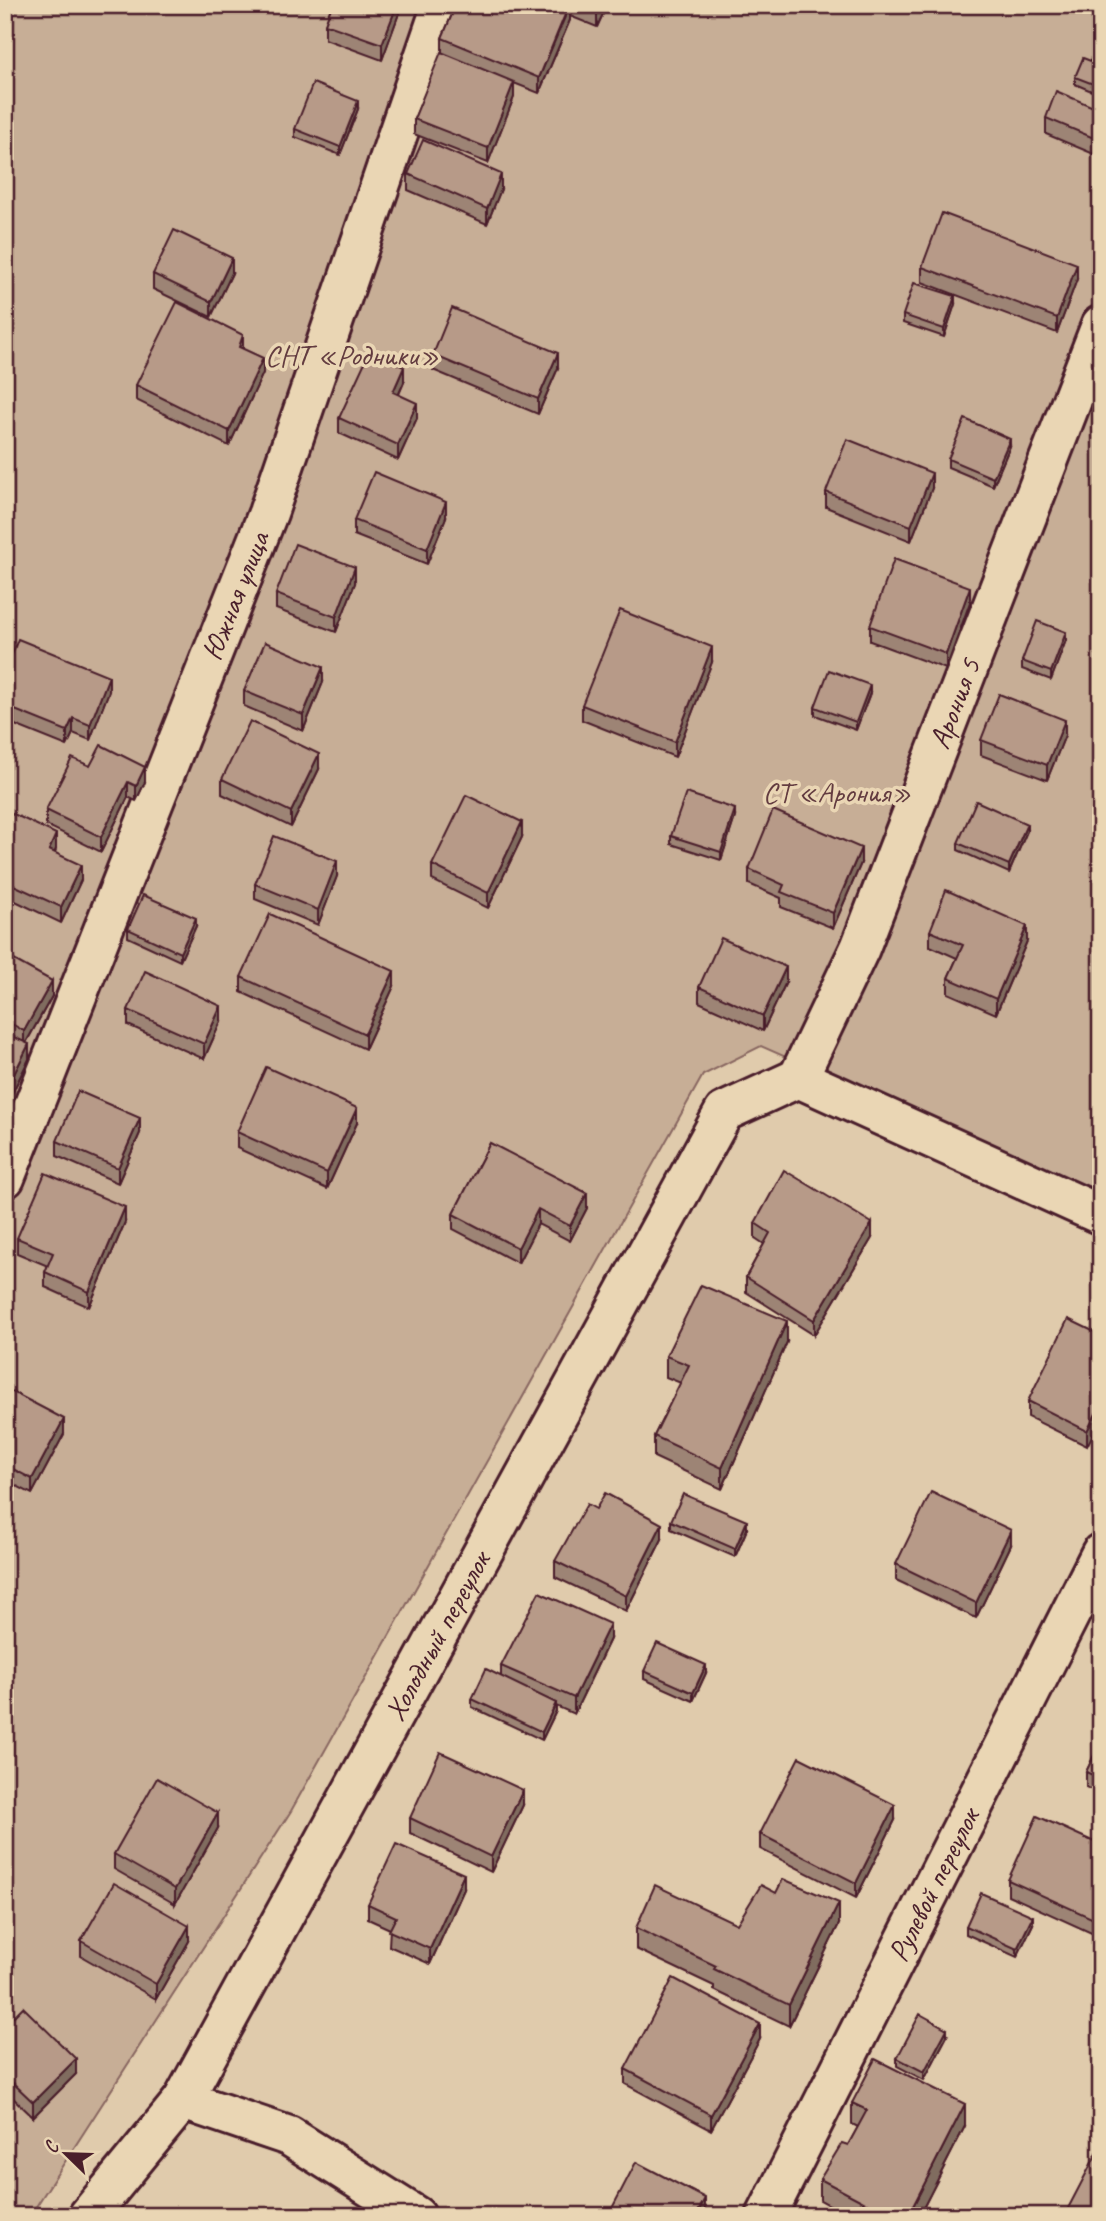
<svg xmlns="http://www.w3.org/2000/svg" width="1106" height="2221" font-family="Caveat,sans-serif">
<rect width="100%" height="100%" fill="#e0cbac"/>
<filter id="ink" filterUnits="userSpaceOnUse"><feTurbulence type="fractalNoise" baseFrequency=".0143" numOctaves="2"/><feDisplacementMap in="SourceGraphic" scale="14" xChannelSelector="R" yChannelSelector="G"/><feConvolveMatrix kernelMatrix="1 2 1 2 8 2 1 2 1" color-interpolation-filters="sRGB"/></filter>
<g filter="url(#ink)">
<polygon fill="#c7ae96" stroke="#886660" stroke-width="2" points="5,5 1101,5 1101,1196 761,1046 703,1075 291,1811 30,2216 5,2216"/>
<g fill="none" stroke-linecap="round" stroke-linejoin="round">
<g stroke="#4a1f2b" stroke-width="44">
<g id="street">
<path id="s1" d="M798,1078L860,948L1101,325"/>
<polyline points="798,1078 1101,1215"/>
<path id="s2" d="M5,1178L268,513L442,5"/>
<polyline points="183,2100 289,2136 416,2216"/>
<path id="s3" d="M88,2216L183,2100L724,1112L798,1078"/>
<path id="s4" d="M766,2216L1101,1553"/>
</g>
</g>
<use href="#street" stroke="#ead6b4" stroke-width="38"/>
</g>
<g fill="#9d8475" stroke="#4a1f2b" stroke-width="2">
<polygon points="332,5 402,5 382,60 325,39 325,24"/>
<polygon points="456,5 607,5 597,27 570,16 570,20 539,93 514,83 514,97 488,163 414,134 414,119 442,53 442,38"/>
<polygon points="1101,65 1101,95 1075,84 1075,77"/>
<polygon points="1101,105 1101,157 1046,134 1046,118 1098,109"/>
<polygon points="358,109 340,155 295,137 295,129"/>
<polygon points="408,174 501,189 487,224 408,190"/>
<polygon points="922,267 1077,279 1057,333 922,282"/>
<polygon points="232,273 211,317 153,289 153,274"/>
<polygon points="955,304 944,337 903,323 903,315"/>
<polygon points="243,349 263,373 229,446 136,400 136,385"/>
<polygon points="433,355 558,368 538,414 433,370"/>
<polygon points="404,382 399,394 417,418 398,460 339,433 339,418"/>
<polygon points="1010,446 993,486 948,467 948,459"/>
<polygon points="932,488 911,541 826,507 826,492"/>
<polygon points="446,517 427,564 354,535 354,520"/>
<polygon points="355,583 336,632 276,609 276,594"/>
<polygon points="970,602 946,669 870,641 870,626"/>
<polygon points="1066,640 1051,680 1022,669 1022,661"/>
<polygon points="712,662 675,757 582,720 582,705"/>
<polygon points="5,664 109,691 90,740 73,733 67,746 5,721"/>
<polygon points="323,682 303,731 244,706 244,691"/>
<polygon points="870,693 856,730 815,715 815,707"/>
<polygon points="1065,735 1047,780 981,755 981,740"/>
<polygon points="90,766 145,782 136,801 128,797 101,852 46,825 46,810"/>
<polygon points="319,769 291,827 222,794 222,779"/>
<polygon points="5,810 56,849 55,853 81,880 61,923 5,896"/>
<polygon points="735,817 721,860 671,844 671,836"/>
<polygon points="1027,831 1009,873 958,850 958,843"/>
<polygon points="522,837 488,908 432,880 432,865"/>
<polygon points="861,863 833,928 781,907 781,898 749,884 749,869"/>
<polygon points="337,876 318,925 255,899 255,884"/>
<polygon points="196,926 180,961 128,937 128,929"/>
<polygon points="930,931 1027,941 996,1014 948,993 948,978 957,958 930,946"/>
<polygon points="5,955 52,996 26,1043 29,1059 5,1107"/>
<polygon points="241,977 394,986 365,1049 241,992"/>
<polygon points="786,982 763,1031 699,1002 699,987"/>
<polygon points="128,1010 221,1021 204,1059 128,1025"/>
<polygon points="357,1123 327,1189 237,1148 237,1132"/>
<polygon points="140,1133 118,1183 57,1156 57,1141"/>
<polygon points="490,1143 587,1208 570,1241 538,1224 518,1263 453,1229 453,1214"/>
<polygon points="125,1222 89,1307 45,1287 45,1272 48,1266 17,1253 17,1238"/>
<polygon points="755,1223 872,1238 814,1335 746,1292 746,1277 764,1244 755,1238"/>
<polygon points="1101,1335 1087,1446 1028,1417 1028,1401"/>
<polygon points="787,1342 722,1489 654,1457 654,1436 681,1383 666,1377 666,1356"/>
<polygon points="5,1388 64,1434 32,1494 5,1480"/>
<polygon points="671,1521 747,1529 735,1557 671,1529"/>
<polygon points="662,1539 626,1611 555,1577 555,1561"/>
<polygon points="1011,1545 976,1618 896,1580 896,1564"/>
<polygon points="610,1639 574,1714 556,1706 556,1711 542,1740 472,1707 472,1699 501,1676 501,1666"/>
<polygon points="644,1671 706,1673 693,1701 644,1679"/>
<polygon points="1101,1741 1101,1794 1086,1787 1086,1772"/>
<polygon points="523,1805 491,1872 410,1833 410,1818"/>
<polygon points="895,1820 856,1898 760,1849 760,1834"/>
<polygon points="218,1828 175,1904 114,1869 114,1854"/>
<polygon points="1101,1845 1098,1936 1008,1895 1008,1880"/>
<polygon points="464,1889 430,1964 389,1946 390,1929 368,1919 368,1904"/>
<polygon points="737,1924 839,1924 789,2026 714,1990 714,1986 636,1949 636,1928"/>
<polygon points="1033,1924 1017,1957 966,1934 966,1926"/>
<polygon points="81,1941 189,1941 156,1999 81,1956"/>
<polygon points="5,2025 76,2074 33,2117 13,2098 5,2106"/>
<polygon points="947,2036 924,2080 897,2066 897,2058"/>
<polygon points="760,2039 711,2130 625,2084 625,2069"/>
<polygon points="852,2103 965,2126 919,2216 849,2216 820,2200 820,2179 848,2145 858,2127 852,2124"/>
</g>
<g fill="#806c5f" stroke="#4a1f2b" stroke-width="2">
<polygon points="397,5 402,5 382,60 382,44"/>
<polygon points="570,5 570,20 539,93 539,78"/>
<polygon points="600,5 607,5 597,27 597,12"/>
<polygon points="514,82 514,97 488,163 488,148"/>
<polygon points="358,101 358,109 340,155 340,147"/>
<polygon points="501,174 501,189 487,224 487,209"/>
<polygon points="232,258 232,273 211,317 211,302"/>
<polygon points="1077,264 1077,279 1057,333 1057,318"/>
<polygon points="955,296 955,304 944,337 944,329"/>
<polygon points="243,335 243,350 239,347"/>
<polygon points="558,353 558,368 538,414 538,399"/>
<polygon points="263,358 263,373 229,446 229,431"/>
<polygon points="404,367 404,382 393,407 393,392"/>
<polygon points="417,403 417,418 398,460 398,445"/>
<polygon points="1010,439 1010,446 993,486 993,478"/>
<polygon points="932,473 932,488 911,541 911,526"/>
<polygon points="446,502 446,517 427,564 427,549"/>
<polygon points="355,567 355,583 336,632 336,617"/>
<polygon points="970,587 970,602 946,669 946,654"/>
<polygon points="1066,632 1066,640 1051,680 1051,672"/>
<polygon points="712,647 712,662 675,757 675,742"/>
<polygon points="323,667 323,682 303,731 303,715"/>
<polygon points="109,676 109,691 90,740 90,725"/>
<polygon points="870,685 870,693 856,730 856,722"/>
<polygon points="73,718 73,733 67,746 67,731"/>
<polygon points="1065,720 1065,735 1047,780 1047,765"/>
<polygon points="319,754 319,769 291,827 291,812"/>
<polygon points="145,767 145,782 136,801 136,786"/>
<polygon points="128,782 128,797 101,852 101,837"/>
<polygon points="735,809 735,817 721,860 721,852"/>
<polygon points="522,822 522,837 488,908 488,893"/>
<polygon points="1027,824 1027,831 1009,873 1009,865"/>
<polygon points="56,834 56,849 49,865 49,850"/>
<polygon points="861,848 861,863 833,928 833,913"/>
<polygon points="337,861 337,876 318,925 318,910"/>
<polygon points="81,865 81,880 61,923 61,907"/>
<polygon points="196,918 196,926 180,961 180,953"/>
<polygon points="1027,926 1027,941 996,1014 996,999"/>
<polygon points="786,967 786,982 763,1031 763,1016"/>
<polygon points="394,971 394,986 365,1049 365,1034"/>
<polygon points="52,981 52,996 24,1046 24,1031"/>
<polygon points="221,1006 221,1021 204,1059 204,1044"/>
<polygon points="29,1044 29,1059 5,1107 5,1092"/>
<polygon points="357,1108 357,1123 327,1189 327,1173"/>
<polygon points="140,1118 140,1133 118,1183 118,1168"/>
<polygon points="587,1193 587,1208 570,1241 570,1226"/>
<polygon points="125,1207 125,1222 89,1307 89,1292"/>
<polygon points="538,1209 538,1224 518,1263 518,1248"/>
<polygon points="872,1223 872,1238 814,1335 814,1320"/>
<polygon points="787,1321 787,1342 722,1489 722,1468"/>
<polygon points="1101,1404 1101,1419 1087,1446 1087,1431"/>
<polygon points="64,1419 64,1434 32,1494 32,1479"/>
<polygon points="8,1490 8,1505 5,1510 5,1495"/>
<polygon points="747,1521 747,1529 735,1557 735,1549"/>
<polygon points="662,1524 662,1539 626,1611 626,1596"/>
<polygon points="1011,1530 1011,1545 976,1618 976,1603"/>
<polygon points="11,1597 11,1612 5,1621 5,1605"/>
<polygon points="610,1624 610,1639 574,1714 574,1698"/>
<polygon points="706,1665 706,1673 693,1701 693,1693"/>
<polygon points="556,1703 556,1711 542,1740 542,1732"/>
<polygon points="523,1790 523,1805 491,1872 491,1857"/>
<polygon points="895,1805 895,1820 856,1898 856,1883"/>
<polygon points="218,1813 218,1828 175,1904 175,1889"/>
<polygon points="464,1874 464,1889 430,1964 430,1949"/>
<polygon points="839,1903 839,1924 789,2026 789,2005"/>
<polygon points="1101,1914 1101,1929 1098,1936 1098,1921"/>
<polygon points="1033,1916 1033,1924 1017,1957 1017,1949"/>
<polygon points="189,1926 189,1941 156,1999 156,1984"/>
<polygon points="760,2024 760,2039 711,2130 711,2115"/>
<polygon points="947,2029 947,2036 924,2080 924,2072"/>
<polygon points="76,2059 76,2074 33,2117 33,2102"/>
<polygon points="13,2083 13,2098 5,2106 5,2091"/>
<polygon points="965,2104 965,2126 919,2216 908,2216"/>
<polygon points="705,2198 705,2213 704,2216 696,2216"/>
</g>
<g fill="#b79a88" stroke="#4a1f2b" stroke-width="2">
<polygon points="332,5 397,5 382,44 325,24"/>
<polygon points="456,5 569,5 539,78 442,38"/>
<polygon points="581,5 600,5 597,12"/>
<polygon points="441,52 514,82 488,148 414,119"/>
<polygon points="1083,58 1101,65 1101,87 1075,77"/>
<polygon points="313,83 358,101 340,147 295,129"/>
<polygon points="1056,91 1098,109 1101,105 1101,141 1046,118"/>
<polygon points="423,140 501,174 487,209 408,174"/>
<polygon points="942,213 1077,264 1057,318 922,267"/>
<polygon points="174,230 232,258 211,302 153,274"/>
<polygon points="914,283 955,296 944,329 903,315"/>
<polygon points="177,302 243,335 239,347 263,358 229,431 136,385"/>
<polygon points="452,308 558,353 538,399 433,355"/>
<polygon points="370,351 404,367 393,392 417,403 398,445 339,418"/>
<polygon points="965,419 1010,439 993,478 948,459"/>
<polygon points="847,439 932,473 911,526 826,492"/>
<polygon points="374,472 446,502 427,549 354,520"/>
<polygon points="295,544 355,567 336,617 276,594"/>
<polygon points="894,559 970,587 946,654 870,626"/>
<polygon points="620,610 712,647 675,742 582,705"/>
<polygon points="1037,621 1066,632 1051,672 1022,661"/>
<polygon points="18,639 109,676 90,725 73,718 67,731 5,706 5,664 8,665"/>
<polygon points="265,642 323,667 303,715 244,691"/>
<polygon points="829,670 870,685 856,722 815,707"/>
<polygon points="999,694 1065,720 1047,765 981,740"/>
<polygon points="250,721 319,754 291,812 222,779"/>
<polygon points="101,745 145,767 136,786 128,782 101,837 46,810 72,758 90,766"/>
<polygon points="686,793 735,809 721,852 671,836"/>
<polygon points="466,795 522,822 488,893 432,865"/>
<polygon points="976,801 1027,824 1009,865 958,843"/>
<polygon points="5,810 56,834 49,850 81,865 61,907 5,881"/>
<polygon points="773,810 861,848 833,913 781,892 784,885 749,869"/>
<polygon points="274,836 337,861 318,910 255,884"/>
<polygon points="946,890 1027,926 996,999 948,978 963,945 930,931"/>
<polygon points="143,895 196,918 180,953 128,929"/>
<polygon points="270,914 394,971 365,1034 241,977"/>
<polygon points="721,938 786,967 763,1016 699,987"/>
<polygon points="5,955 52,981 24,1031 5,1020"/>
<polygon points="145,971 221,1006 204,1044 128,1010"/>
<polygon points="5,1033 29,1044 5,1092"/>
<polygon points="266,1067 357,1108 327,1173 237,1132"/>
<polygon points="78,1091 140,1118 118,1168 57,1141"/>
<polygon points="490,1143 587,1193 570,1226 538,1209 518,1248 453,1214"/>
<polygon points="784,1170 872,1223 814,1320 746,1277 770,1233 755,1223"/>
<polygon points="45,1173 125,1207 89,1292 45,1272 53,1253 17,1238"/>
<polygon points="701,1285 787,1321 722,1468 654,1436 689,1365 666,1356"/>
<polygon points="1068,1319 1101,1335 1101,1404 1087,1431 1028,1401"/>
<polygon points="5,1388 64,1419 32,1479 5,1465"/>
<polygon points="931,1492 1011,1530 976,1603 896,1564"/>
<polygon points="605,1493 662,1524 626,1596 555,1561 587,1504 596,1509"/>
<polygon points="683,1494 747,1521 735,1549 671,1521"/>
<polygon points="539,1592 610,1624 574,1698 501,1666"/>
<polygon points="5,1594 11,1597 5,1605"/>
<polygon points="657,1643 706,1665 693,1693 644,1671"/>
<polygon points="486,1669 556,1703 542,1732 472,1699"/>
<polygon points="1101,1741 1101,1779 1086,1772"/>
<polygon points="440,1752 523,1790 491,1857 410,1818"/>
<polygon points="799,1757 895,1805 856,1883 760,1834"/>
<polygon points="157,1778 218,1813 175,1889 114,1854"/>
<polygon points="1037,1816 1101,1845 1101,1914 1098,1921 1008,1880"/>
<polygon points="396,1844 464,1874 430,1949 389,1931 396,1917 368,1904"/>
<polygon points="783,1879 839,1903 789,2005 714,1969 716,1966 636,1928 655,1885 737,1924 761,1885 776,1893"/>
<polygon points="114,1883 189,1926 156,1984 81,1941"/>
<polygon points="981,1893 1033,1916 1017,1949 966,1926"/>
<polygon points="673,1978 760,2024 711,2115 625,2069"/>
<polygon points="23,2007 76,2059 33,2102 13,2083 5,2091 5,2025"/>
<polygon points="920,2014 947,2029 924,2072 897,2058"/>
<polygon points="875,2059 965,2104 908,2216 890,2216 820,2179 842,2143 848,2145 867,2110 852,2103"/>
<polygon points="1100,2147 1101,2216 1064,2216"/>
<polygon points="636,2162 705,2198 696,2216 608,2216"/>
</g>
</g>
<g text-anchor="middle" stroke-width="7" stroke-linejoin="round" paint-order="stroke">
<g font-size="30" fill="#633c40" stroke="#ead6b4">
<text x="352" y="365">СНТ «Родники»</text>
<text x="837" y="802">СТ «Арония»</text>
</g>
<g font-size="30" fill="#4a1f2b" stroke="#ead6b4">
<text dy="10" stroke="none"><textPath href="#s2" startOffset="626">Южная улица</textPath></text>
<text dy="10" stroke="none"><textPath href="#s1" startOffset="406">Арония 5</textPath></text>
<text dy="10" stroke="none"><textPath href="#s3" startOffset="679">Холодный переулок</textPath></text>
<text dy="10" stroke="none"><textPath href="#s4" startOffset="371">Рулевой переулок</textPath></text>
</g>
</g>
<rect width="1106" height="2221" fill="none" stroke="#ead6b4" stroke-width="28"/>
<rect x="14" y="14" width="1078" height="2193" fill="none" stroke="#4a1f2b" stroke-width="2.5" filter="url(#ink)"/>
<g transform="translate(66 2154) rotate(293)" stroke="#ead6b4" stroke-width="5" paint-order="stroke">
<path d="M0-5L12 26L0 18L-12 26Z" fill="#4a1f2b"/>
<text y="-10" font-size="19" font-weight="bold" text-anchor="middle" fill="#4a1f2b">С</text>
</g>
</svg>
